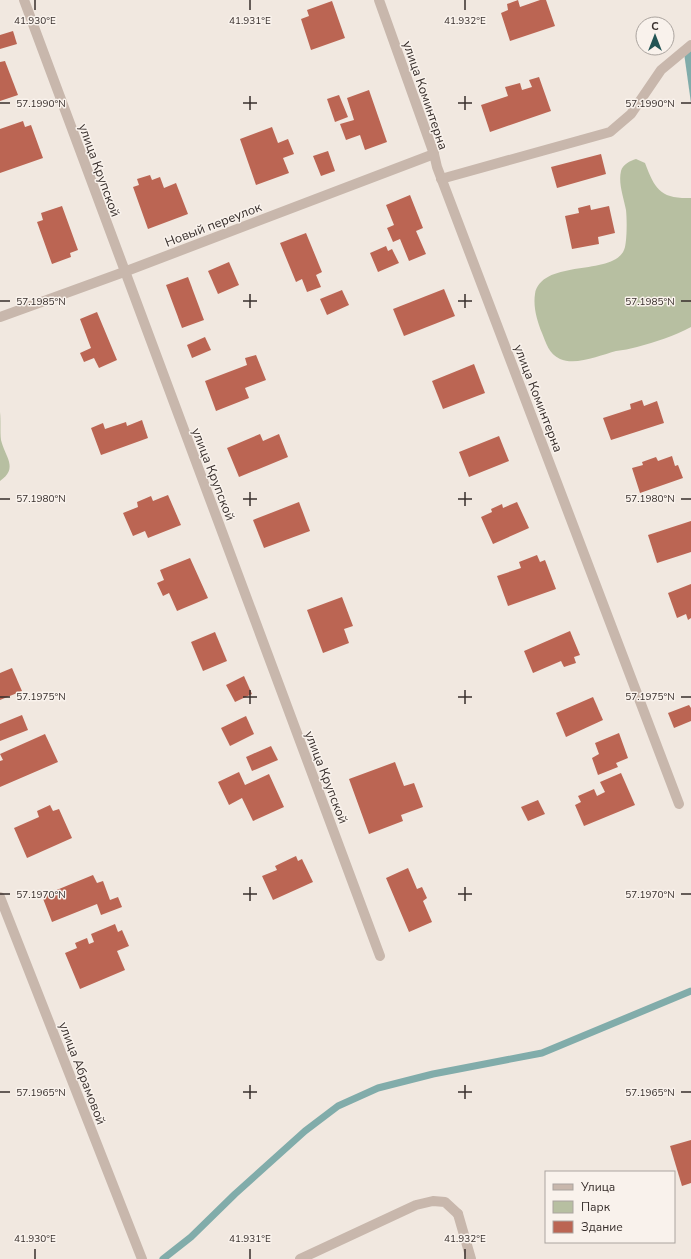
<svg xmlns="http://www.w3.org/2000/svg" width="691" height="1259" font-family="'Nunito Sans',sans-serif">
<rect width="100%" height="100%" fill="#f1e8e0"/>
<g fill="#b7bfa1">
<path d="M636,159L645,163C655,189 660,199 691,198V327C674,336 656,342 637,347C630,349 623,350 616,351C601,355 576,366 560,359C549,354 546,343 542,333C537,321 533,307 535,294C542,257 618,278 625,247C627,238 627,219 626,210C624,198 618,184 621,171C623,164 630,161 636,159Z"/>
<path d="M0,412C1,421 0,432 1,440C5,457 19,468 0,481Z"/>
</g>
<polygon fill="#81acaa" points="691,46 691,103 684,53"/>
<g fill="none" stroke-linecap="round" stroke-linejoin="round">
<polyline stroke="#81acaa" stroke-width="7" points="163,1259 191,1237 235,1194 305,1131 338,1106 378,1088 433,1074 542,1053 691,991"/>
</g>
<g fill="#bb6553">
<polygon points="518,0 520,7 540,0 546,0 555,26 510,41 501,13 508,10 507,4"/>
<polygon points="332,1 345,38 311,50 301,19 309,16 307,10"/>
<polygon points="13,31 17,44 0,49 0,35"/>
<polygon points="5,61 18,95 0,101 0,62"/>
<polygon points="539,77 551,111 490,132 481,105 508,96 505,87 520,83 522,90 532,87 529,80"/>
<polygon points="369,90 387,142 365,150 360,135 346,140 340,124 354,120 347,98"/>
<polygon points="339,95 348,117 335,122 327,99"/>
<polygon points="23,121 25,127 31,125 43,158 0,173 0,129"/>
<polygon points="272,127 278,143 288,139 294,154 283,158 289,173 256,185 240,139"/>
<polygon points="328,151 335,171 321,176 313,156"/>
<polygon points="601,154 606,174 557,188 551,167"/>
<polygon points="150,175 152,180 160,177 164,188 176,183 188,214 148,229 133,187 139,185 137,179"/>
<polygon points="410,195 423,228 416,231 426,254 409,261 400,239 393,242 387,228 394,225 386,205"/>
<polygon points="590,205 591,210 609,206 615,233 598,237 599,244 572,249 565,216 579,213 578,208"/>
<polygon points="62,206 78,250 70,253 71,257 52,264 37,222 43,220 41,213"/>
<polygon points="306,233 322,272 316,275 321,287 307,292 302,279 296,282 280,243"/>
<polygon points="386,246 388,251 392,249 399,263 378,272 370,253"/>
<polygon points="229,262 239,285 218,294 208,271"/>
<polygon points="188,277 204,320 182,328 166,285"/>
<polygon points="444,289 455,316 404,336 393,309"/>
<polygon points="342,290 349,305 327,315 320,299"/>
<polygon points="97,312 117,360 99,368 94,358 84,362 80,353 91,348 80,319"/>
<polygon points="205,337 211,350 192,358 187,345"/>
<polygon points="256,355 266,380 245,388 249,398 216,411 205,381 247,365 245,358"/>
<polygon points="474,364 485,393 443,409 432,381"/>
<polygon points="642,400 644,406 657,401 664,423 611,440 603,418 631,409 630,404"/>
<polygon points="142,420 148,438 101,455 91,428 103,423 105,429 126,422 127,426"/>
<polygon points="260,434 263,441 279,434 288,457 239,477 227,448"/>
<polygon points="499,436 509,461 469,477 459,452"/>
<polygon points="672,456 675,466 678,465 683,478 640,493 632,468 643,465 642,462 656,457 658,461"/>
<polygon points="168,495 181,525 148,538 145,531 133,536 123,513 138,507 137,502 151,496 153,501"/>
<polygon points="299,502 310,531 264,548 253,520"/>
<polygon points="517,502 529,528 493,544 481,517 492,512 491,509 502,504 503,508"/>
<polygon points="691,521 691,552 657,563 648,535"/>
<polygon points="537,555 540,562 545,560 556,589 508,606 497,576 521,568 519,562"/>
<polygon points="190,558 208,598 177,611 169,593 163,596 157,583 164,580 160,570"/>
<polygon points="691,584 691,618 688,620 686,614 677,618 668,593"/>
<polygon points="342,597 353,626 344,629 349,643 323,653 307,610"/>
<polygon points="570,631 580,655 574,657 576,663 564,667 561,661 533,673 524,651"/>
<polygon points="215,632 227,661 203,671 191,642"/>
<polygon points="12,668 22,691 0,700 0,673"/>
<polygon points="244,676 252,694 235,702 226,685"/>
<polygon points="593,697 603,720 566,737 556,713"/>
<polygon points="689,705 691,708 691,721 674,728 668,713"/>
<polygon points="22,715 28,730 0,741 0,724"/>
<polygon points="246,716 254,734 230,746 221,728"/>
<polygon points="619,733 628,758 616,763 618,767 598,775 592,758 599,754 595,743"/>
<polygon points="45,734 58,762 0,787 0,761 3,760 0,754"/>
<polygon points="271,746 278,760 252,771 246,757"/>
<polygon points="395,762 404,786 414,783 423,807 401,815 403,821 369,834 349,779"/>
<polygon points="239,772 245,785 269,774 284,807 253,821 242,798 229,805 218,782"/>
<polygon points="621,773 635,805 584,826 575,805 581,802 578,796 594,789 597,796 605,792 600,782"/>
<polygon points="538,800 545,814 528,821 521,807"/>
<polygon points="50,805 53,811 59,809 72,838 27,858 14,828 39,817 37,811"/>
<polygon points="296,856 298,861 302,859 313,882 273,900 262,876 277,870 275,866"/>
<polygon points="408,868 417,889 422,887 427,898 423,901 432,922 409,932 386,878"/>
<polygon points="93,875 97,883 103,881 110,900 118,897 122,907 101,915 97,904 52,922 42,896"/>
<polygon points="115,924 118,932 122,930 129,946 117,951 125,970 80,989 65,953 77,948 75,943 87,938 89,944 94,942 91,934"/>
<polygon points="691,1140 691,1183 682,1186 670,1146"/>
</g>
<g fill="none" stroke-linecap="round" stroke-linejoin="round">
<g stroke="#c8b7ac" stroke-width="10">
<polyline points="441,179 610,132 631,114 661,70 691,45"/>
<polyline points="0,317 124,272 434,154"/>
<polyline points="300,1259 416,1205 433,1201 445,1202 458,1214"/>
</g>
<g stroke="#c8b7ac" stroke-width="10">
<polyline points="24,0 380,956"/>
<polyline points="379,0 434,154 437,167 679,804"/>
<polyline points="0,897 142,1259"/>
<polyline points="458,1214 471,1259"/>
</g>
</g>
<path fill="none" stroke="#372e2b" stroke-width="1.5" d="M35,0V10M250,0V10M465,0V10M250,96V110M465,96V110M0,103H10M243,103H257M458,103H472M681,103H691M250,294V308M465,294V308M0,301H10M243,301H257M458,301H472M681,301H691M250,492V506M465,492V506M0,499H10M243,499H257M458,499H472M681,499H691M250,690V704M465,690V704M0,697H10M243,697H257M458,697H472M681,697H691M250,887V901M465,887V901M0,894H10M243,894H257M458,894H472M681,894H691M250,1085V1099M465,1085V1099M0,1092H10M243,1092H257M458,1092H472M681,1092H691M35,1249V1259M250,1249V1259M465,1249V1259"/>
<g text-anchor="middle" stroke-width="3" stroke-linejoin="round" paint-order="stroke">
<g font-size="13" fill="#372e2b" stroke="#f9f2ec">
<text transform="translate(426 95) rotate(71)" y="5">улица Коминтерна</text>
<text transform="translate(100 170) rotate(70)" y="5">улица Крупской</text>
<text transform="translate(213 224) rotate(-21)" y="5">Новый переулок</text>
<text transform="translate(539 398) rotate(69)" y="5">улица Коминтерна</text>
<text transform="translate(214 474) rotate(69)" y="5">улица Крупской</text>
<text transform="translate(327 777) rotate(69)" y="5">улица Крупской</text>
<text transform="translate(83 1073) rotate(69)" y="5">улица Абрамовой</text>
</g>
</g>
<g font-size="10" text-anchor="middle" fill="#372e2b" stroke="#f9f2ec" stroke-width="3" stroke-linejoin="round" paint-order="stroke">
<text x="35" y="24">41.930°E</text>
<text x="250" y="24">41.931°E</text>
<text x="465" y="24">41.932°E</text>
<text x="41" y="107">57.1990°N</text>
<text x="650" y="107">57.1990°N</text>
<text x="41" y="305">57.1985°N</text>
<text x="650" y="305">57.1985°N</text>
<text x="41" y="502">57.1980°N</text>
<text x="650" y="502">57.1980°N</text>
<text x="41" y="700">57.1975°N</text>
<text x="650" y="700">57.1975°N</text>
<text x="41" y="898">57.1970°N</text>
<text x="650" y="898">57.1970°N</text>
<text x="41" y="1096">57.1965°N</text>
<text x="650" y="1096">57.1965°N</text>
<text x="35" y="1242">41.930°E</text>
<text x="250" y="1242">41.931°E</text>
<text x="465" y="1242">41.932°E</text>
</g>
<rect x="545" y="1171" width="130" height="72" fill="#f9f2ec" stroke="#aba49f"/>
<rect x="553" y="1184" width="20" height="6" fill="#c8b7ac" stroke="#aba49f"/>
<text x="581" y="1191" font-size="12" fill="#372e2b">Улица</text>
<rect x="553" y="1201" width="20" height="12" fill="#b7bfa1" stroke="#aba49f"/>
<text x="581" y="1211" font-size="12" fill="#372e2b">Парк</text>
<rect x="553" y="1221" width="20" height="12" fill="#bb6553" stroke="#aba49f"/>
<text x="581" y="1231" font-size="12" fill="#372e2b">Здание</text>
<g transform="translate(655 36)"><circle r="19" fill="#f9f2ec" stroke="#aba49f"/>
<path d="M0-3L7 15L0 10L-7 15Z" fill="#235555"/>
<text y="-6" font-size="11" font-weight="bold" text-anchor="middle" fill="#372e2b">С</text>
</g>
</svg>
